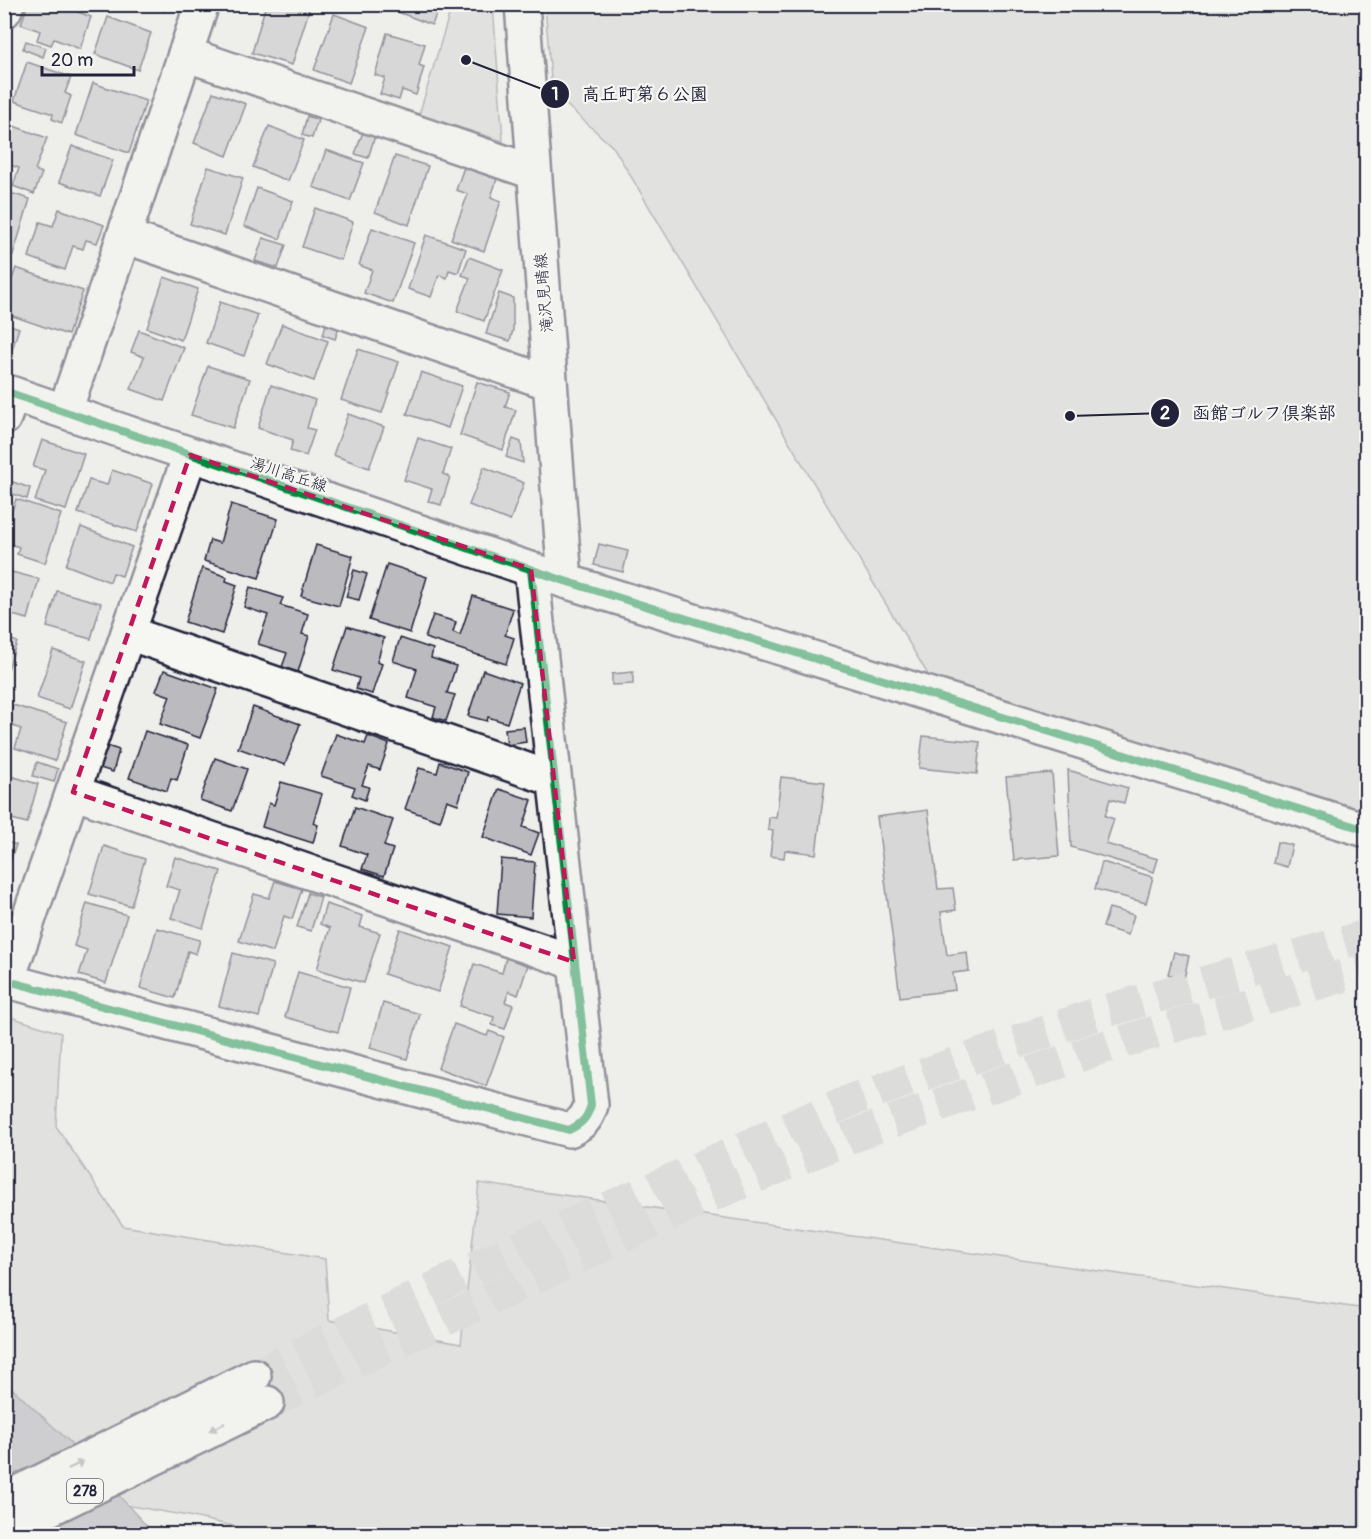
<svg xmlns="http://www.w3.org/2000/svg" width="1371" height="1539" font-family="Pangolin,'Klee One',sans-serif">
<rect width="100%" height="100%" fill="#eeeeeb"/>
<filter id="ink" filterUnits="userSpaceOnUse"><feTurbulence type="fractalNoise" baseFrequency=".0167" numOctaves="2"/><feDisplacementMap in="SourceGraphic" scale="12" xChannelSelector="R" yChannelSelector="G"/><feConvolveMatrix kernelMatrix="1 2 1 2 8 2 1 2 1" color-interpolation-filters="sRGB"/></filter>
<g filter="url(#ink)">
<g fill="#d0d0d1" stroke="#797986" stroke-width="1.5">
<polygon points="452,5 493,5 503,141 419,115"/>
<polygon points="545,5 1366,5 1366,814 933,683 614,148 552,92"/>
<polygon points="4,1015 61,1033 56,1126 123,1226 325,1259 329,1320 461,1344 479,1183 1366,1309 1366,1534 270,1534 188,1516 5,1484"/>
</g>
<polygon fill="#a7a7af" stroke="#727281" stroke-width="1.5" points="4,1381 70,1442 154,1534 5,1534"/>
<g fill="#bbbbbf" stroke="#22223b" stroke-width="1.5">
<polygon points="28,4 58,4 91,17 80,49 54,39 51,45 37,40 40,31 21,24"/>
<polygon points="144,4 167,4 165,11"/>
<polygon points="266,4 292,4 309,10 292,65 252,53"/>
<polygon points="401,4 440,4 432,25 398,12"/>
<polygon points="334,14 369,27 349,83 314,70"/>
<polygon points="108,17 151,33 138,70 95,54"/>
<polygon points="387,33 425,44 419,65 424,67 416,95 402,90 399,100 380,94 385,78 375,75"/>
<polygon points="26,41 46,48 43,57 23,49"/>
<polygon points="27,62 71,77 65,93 71,96 62,123 52,119 53,114 14,101"/>
<polygon points="93,83 146,101 129,153 76,135"/>
<polygon points="213,92 246,104 227,156 194,143"/>
<polygon points="307,116 318,120 312,138 302,135"/>
<polygon points="8,124 47,138 35,170 42,173 34,194 13,186 19,168 4,163 4,134"/>
<polygon points="269,126 304,140 288,181 253,167"/>
<polygon points="363,132 375,136 368,158 355,154"/>
<polygon points="72,146 113,160 100,196 59,182"/>
<polygon points="326,150 364,163 350,201 313,187"/>
<polygon points="395,156 428,166 409,225 375,212"/>
<polygon points="208,167 243,178 225,235 190,224"/>
<polygon points="464,167 497,179 491,197 501,201 484,251 451,239 468,194 456,190"/>
<polygon points="257,188 293,201 280,239 244,226"/>
<polygon points="4,191 30,199 13,255 4,252"/>
<polygon points="315,208 353,222 341,260 302,247"/>
<polygon points="59,209 104,225 97,243 86,240 83,249 73,246 65,270 29,257 40,222 53,226"/>
<polygon points="372,228 414,243 393,303 364,293 372,270 359,265"/>
<polygon points="426,235 466,249 458,273 449,270 447,278 439,275 431,297 408,289"/>
<polygon points="263,238 286,245 278,268 255,261"/>
<polygon points="469,257 503,270 484,321 457,311 470,278 462,275"/>
<polygon points="16,268 83,291 68,335 4,313 4,302"/>
<polygon points="164,277 198,289 181,340 147,328"/>
<polygon points="499,293 513,298 513,330 510,341 486,334"/>
<polygon points="220,302 258,315 244,356 206,343"/>
<polygon points="4,323 19,328 11,353 4,351"/>
<polygon points="282,324 328,341 314,381 267,364"/>
<polygon points="326,324 339,327 335,339 323,335"/>
<polygon points="139,330 184,348 164,401 131,389 144,357 131,352"/>
<polygon points="358,349 399,362 382,413 341,400"/>
<polygon points="208,366 250,379 233,428 191,415"/>
<polygon points="421,372 462,386 448,428 407,414"/>
<polygon points="477,382 510,392 505,407 516,410 503,450 460,435"/>
<polygon points="271,385 315,400 307,428 315,430 306,456 290,451 293,440 258,428"/>
<polygon points="348,414 384,427 369,468 333,455"/>
<polygon points="418,438 451,449 443,474 450,477 441,505 428,501 432,489 404,480"/>
<polygon points="513,439 521,442 523,463 506,457"/>
<polygon points="42,440 84,454 66,510 35,501 45,470 33,467"/>
<polygon points="484,467 524,483 510,521 469,505"/>
<polygon points="112,470 153,484 137,532 78,513 89,480 107,485"/>
<polygon points="10,481 30,488 27,499 7,492"/>
<polygon points="16,499 61,514 45,563 17,554 19,547 4,542 4,518 9,520"/>
<polygon points="231,504 278,519 259,578 204,561 210,540 220,543"/>
<polygon points="81,527 132,547 122,576 113,573 110,582 66,565"/>
<polygon points="599,544 628,551 623,572 594,565"/>
<polygon points="316,545 353,556 339,606 301,596"/>
<polygon points="387,564 427,577 410,633 369,620"/>
<polygon points="202,568 227,577 226,581 237,585 222,634 185,622"/>
<polygon points="4,570 39,579 28,619 4,613"/>
<polygon points="354,570 367,574 359,600 346,597"/>
<polygon points="250,587 283,598 280,605 308,614 302,634 309,636 298,672 282,667 287,653 258,644 268,615 244,607"/>
<polygon points="57,591 101,603 91,639 47,627"/>
<polygon points="473,596 513,609 505,635 514,638 506,664 425,638 433,615 456,622 453,632 460,635"/>
<polygon points="347,626 384,638 377,662 382,664 372,694 356,689 359,678 333,670"/>
<polygon points="4,637 17,642 4,681"/>
<polygon points="400,638 433,649 431,658 456,666 447,693 455,695 446,721 433,717 436,707 408,698 417,669 393,661"/>
<polygon points="53,650 86,661 70,709 37,698"/>
<polygon points="164,670 218,689 200,738 160,724 170,696 156,691"/>
<polygon points="483,670 520,683 507,723 488,717 487,721 468,716"/>
<polygon points="633,672 633,684 612,685 612,674"/>
<polygon points="13,705 67,722 55,761 15,748 21,729 7,724"/>
<polygon points="253,707 300,724 285,765 238,748"/>
<polygon points="524,727 526,742 507,745 505,729"/>
<polygon points="145,731 188,745 177,780 171,778 167,791 129,778"/>
<polygon points="336,734 365,744 368,736 389,744 380,770 369,766 362,785 369,787 365,800 352,795 355,787 321,776"/>
<polygon points="923,736 980,742 977,774 919,768"/>
<polygon points="107,746 119,750 113,772 100,768"/>
<polygon points="215,758 247,769 232,811 200,800"/>
<polygon points="37,762 58,769 54,782 33,776"/>
<polygon points="440,762 468,772 458,804 447,800 440,821 405,809 419,768 437,773"/>
<polygon points="1068,770 1128,788 1124,803 1110,799 1105,816 1114,819 1106,844 1158,859 1154,872 1071,847"/>
<polygon points="1052,773 1059,856 1014,860 1006,777"/>
<polygon points="4,774 38,784 27,823 4,817"/>
<polygon points="781,777 825,782 816,854 785,850 784,858 770,856 773,831 768,830 769,817 776,818"/>
<polygon points="281,782 322,794 313,823 318,825 313,843 262,827 269,803 274,805"/>
<polygon points="499,789 532,800 523,827 539,833 531,855 483,837"/>
<polygon points="355,807 393,820 384,846 393,849 384,876 362,869 367,855 342,846"/>
<polygon points="928,810 938,889 953,888 956,910 941,912 947,955 967,952 969,971 953,973 955,990 900,997 877,817"/>
<polygon points="4,841 16,845 4,879"/>
<polygon points="1277,842 1292,845 1287,867 1273,863"/>
<polygon points="104,846 145,859 131,906 89,894"/>
<polygon points="175,857 221,871 203,928 171,918 180,890 166,886"/>
<polygon points="501,859 535,862 531,917 497,914"/>
<polygon points="1102,862 1153,877 1146,903 1095,889"/>
<polygon points="275,881 302,889 292,919 284,916 273,952 239,941 254,894 269,898"/>
<polygon points="308,893 321,897 311,931 297,927"/>
<polygon points="4,899 12,902 4,927"/>
<polygon points="87,903 127,915 106,983 79,975 87,950 74,946"/>
<polygon points="326,904 363,916 360,927 380,933 364,983 317,969 330,928 320,924"/>
<polygon points="1109,908 1134,915 1128,935 1103,927"/>
<polygon points="157,928 200,940 196,954 188,951 175,998 140,988"/>
<polygon points="400,929 453,947 438,992 384,974"/>
<polygon points="1174,952 1189,956 1184,979 1168,974"/>
<polygon points="233,953 273,964 259,1017 219,1006"/>
<polygon points="506,958 528,965 518,995 509,991 505,1002 513,1005 505,1029 492,1025 494,1017 460,1006 474,964 502,973"/>
<polygon points="298,972 350,987 338,1032 285,1017"/>
<polygon points="383,1003 420,1014 407,1059 370,1048"/>
<polygon points="454,1024 487,1036 489,1031 504,1037 486,1086 438,1068"/>
</g>
<g fill="none" stroke-linecap="round" stroke-linejoin="round">
<g stroke="#c5c5c8" stroke-width="33" stroke-dasharray="33 16" stroke-linecap="butt">
<polyline points="254,1376 498,1257 854,1099 1099,1013 1366,936"/>
<polyline points="267,1403 698,1201 868,1130 1098,1049 1366,969"/>
</g>
<g stroke="#22223b" stroke-width="38">
<g id="minor">
<polyline points="4,11 7,4"/>
<polyline points="185,54 533,172"/>
<polyline points="124,236 550,383"/>
<polyline points="65,411 202,4"/>
<polyline points="4,418 13,394"/>
<polyline points="565,581 1366,830"/>
<polyline points="128,633 553,779"/>
<polyline points="73,792 574,962"/>
<path d="M4,980L569,1130C581,1124 587,1119 591,1105L531,569"/>
<polyline points="7,981 190,455"/>
</g>
</g>
<g stroke="#22223b" stroke-width="38">
<polyline id="tertiary" points="4,391 565,581 522,4"/>
</g>
<g stroke="#22223b" stroke-width="38">
<g id="motorway">
<polyline points="4,1500 254,1376"/>
<polyline points="4,1531 267,1403"/>
</g>
</g>
<use href="#minor" stroke="#f6f6f2" stroke-width="33"/>
<use href="#tertiary" stroke="#f6f6f2" stroke-width="33"/>
<use href="#motorway" stroke="#f6f6f2" stroke-width="33"/>
<g stroke="#f6f6f2" stroke-width="11">
<g id="cycleway">
<polyline points="4,391 565,581 1366,830"/>
<path d="M4,980L569,1130C581,1124 587,1119 591,1105L531,569"/>
</g>
</g>
<use href="#cycleway" stroke="#00873e" stroke-width="8"/>
</g>
<defs><path id="oneway-solid" d="M-6-.8H1V-3.2L6.5 0L1 3.2V.8H-6Z" transform="scale(1.5)"/></defs>
<g fill="#9797a0">
<use href="#oneway-solid" transform="translate(217 1427) rotate(154)"/>
<use href="#oneway-solid" transform="translate(76 1465) rotate(-26)"/>
</g>
</g>
<path d="M0 0H1371V1539H0ZM190,455L531,569L574,962L73,792Z" fill="#eeeeeb" fill-opacity=".55" fill-rule="evenodd"/>
<path fill="none" stroke="#c2185b" stroke-width="4.5" stroke-dasharray="12 8" stroke-linejoin="round" d="M190,455L531,569L574,962L73,792Z"/>
<g text-anchor="middle" stroke-width="4.5" stroke-linejoin="round" paint-order="stroke">
<rect fill="#f6f6f2" stroke="#626272" stroke-width="1.5" x="67" y="1479" width="36" height="24" rx="4.5"/>
<g font-size="15" font-weight="bold" fill="#22223b">
<text x="85" y="1496">278</text>
</g>
<g font-size="16" fill="#22223b" stroke="#f6f6f2">
<text transform="translate(543 293) rotate(-95)" y="6">滝沢見晴線</text>
<text transform="translate(289 474) rotate(18)" y="6">湯川高丘線</text>
</g>
</g>
<path fill="none" stroke="#22223b" stroke-width="2" d="M466 60L555 94M1070 416L1165 413"/>
<g fill="#22223b" stroke="#f6f6f2" stroke-width="2">
<circle cx="466" cy="60" r="6"/>
<circle cx="1070" cy="416" r="6"/>
<circle cx="555" cy="94" r="15"/>
<circle cx="1165" cy="413" r="15"/>
</g>
<g font-size="18" text-anchor="middle" font-weight="bold" fill="#fff">
<text x="555" y="100">1</text>
<text x="1165" y="419">2</text>
</g>
<g font-size="18" text-anchor="middle" font-weight="bold" fill="#22223b" stroke="#f6f6f2" stroke-width="4.5" stroke-linejoin="round" paint-order="stroke">
<text x="645" y="100">高丘町第６公園</text>
<text x="1264" y="419">函館ゴルフ倶楽部</text>
</g>
<rect width="1371" height="1539" fill="none" stroke="#f6f6f2" stroke-width="24"/>
<rect x="12" y="12" width="1347" height="1515" fill="none" stroke="#22223b" stroke-width="2" filter="url(#ink)"/>
<path d="M42 66v9h92v-9" fill="none" stroke="#22223b" stroke-width="3"/>
<text x="51" y="66" font-size="18" fill="#22223b" stroke="#f6f6f2" stroke-width="4.5" paint-order="stroke">20 m</text>
</svg>
